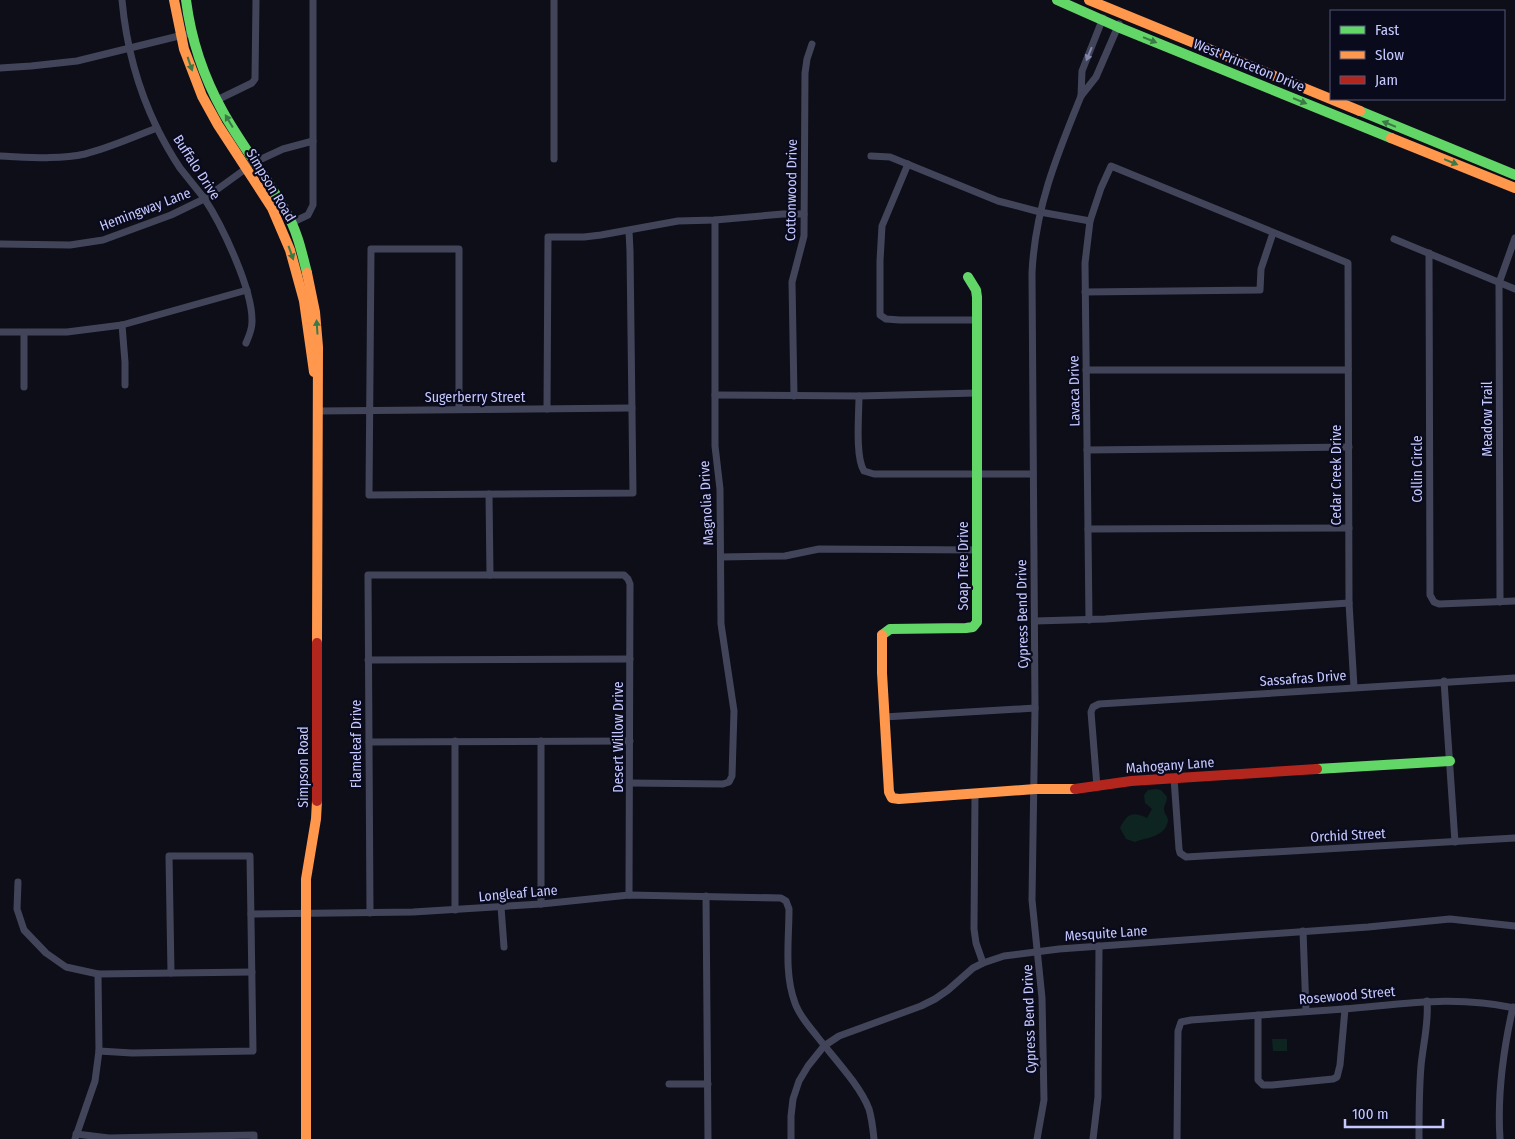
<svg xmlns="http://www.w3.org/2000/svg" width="1515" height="1139" font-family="'Fira Sans Condensed',sans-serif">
<rect width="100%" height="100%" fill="#0e0e19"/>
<g fill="#0d2420">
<path d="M1156,789L1161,790L1167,797C1167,802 1164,805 1164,809C1164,814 1168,816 1168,821C1165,837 1148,837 1135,842L1126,839L1120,828C1127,814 1132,811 1147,818L1152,809L1145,803L1144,795L1148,790Z"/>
<polygon points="1272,1039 1287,1039 1287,1051 1273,1051"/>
</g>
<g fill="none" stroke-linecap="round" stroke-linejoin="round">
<g stroke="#42455a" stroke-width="7">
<path d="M122,0C126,44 138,89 157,128C164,142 172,156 180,168C188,178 196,188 204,198C222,225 253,290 252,322C252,330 249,336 246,343"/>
<polyline points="1103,18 1082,71 1081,96 1096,77 1119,24"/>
<polyline points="0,68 31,66 77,61 191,33"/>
<polyline points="217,100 252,83 255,79 256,0"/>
<path d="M0,156C27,157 58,160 85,154C109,148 133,137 157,128"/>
<polyline points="871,156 890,157 998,201 1040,212 1090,221"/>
<polyline points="554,159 554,0"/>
<polyline points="908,164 882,226 880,261 880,315 886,319 900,320 976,320"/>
<polyline points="291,223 308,215 313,205 313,0"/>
<polyline points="1394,239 1515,289"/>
<polyline points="0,244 70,245 103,240 171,215 204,199 255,162 283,149 313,141"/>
<polyline points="1429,253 1430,595 1434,602 1439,604 1515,601"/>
<polyline points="1085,292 1260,290 1261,269 1273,233"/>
<polyline points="122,325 125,362 125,385"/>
<polyline points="0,332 67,332 122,325 247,290"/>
<polyline points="24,333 24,387"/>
<polyline points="1086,370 1348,370"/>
<polyline points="715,395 859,396 976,393"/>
<polyline points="794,396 792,282 804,236 805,73 807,59 812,44"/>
<path d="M859,396C859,414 855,457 864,471L874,474H1033"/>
<polyline points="459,409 459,249 371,249 369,495 633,493 630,251 629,231"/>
<polyline points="547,409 548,237 584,237 601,235 678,221 715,220 783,214 804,214"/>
<polyline points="318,411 632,408"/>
<polyline points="1087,450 1349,447"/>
<polyline points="489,494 490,575"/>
<polyline points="1088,529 1349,528"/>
<polyline points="721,557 785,556 819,549 977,550"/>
<polyline points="1500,602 1499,283 1515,238"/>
<polyline points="1089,620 1085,263 1090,221 1101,188 1111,166 1348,263 1349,603 1354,687"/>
<polyline points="1035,621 1105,619 1349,603"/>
<polyline points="368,660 630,659"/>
<polyline points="1444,681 1455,842"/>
<polyline points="884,717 1035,708"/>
<polyline points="455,741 455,910"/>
<polyline points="369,742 630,741"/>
<polyline points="1174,778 1179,849 1180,853 1186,857 1515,838"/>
<polyline points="630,783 723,784 729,782 732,776 734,711 721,624 720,489 715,446 715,220"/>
<polyline points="1097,787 1091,712 1093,707 1099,704 1515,678"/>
<polyline points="975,794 974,929 976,943 983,963"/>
<polyline points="18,882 17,909 24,930 46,953 66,967 98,974 252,972"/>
<polyline points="706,896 708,1139"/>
<polyline points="541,904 541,741"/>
<polyline points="501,907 504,947"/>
<polyline points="370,913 368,575 624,575 628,579 630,584 629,895"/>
<path d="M251,914L413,912L541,904L629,895L781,898L786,901L789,909C789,939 784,974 795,1003C799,1015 808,1025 816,1035C832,1056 860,1085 869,1109C872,1119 873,1129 874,1139"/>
<polyline points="1303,931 1306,1011"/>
<polyline points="1258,1015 1258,1080 1263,1085 1272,1085 1333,1079 1337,1077 1340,1065 1345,1009"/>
<polyline points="99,1051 132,1053 253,1051 250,856 169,856 171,973"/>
<polyline points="669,1084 708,1084"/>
<polyline points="76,1134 109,1138 254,1135 254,1139"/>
<polyline points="75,1139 95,1081 99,1051 98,974"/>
<polyline points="791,1139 791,1116 793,1099 799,1081 808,1066 824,1046 839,1036 921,1006 935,999 948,990 973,968 983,963 1004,956 1059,949 1368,927 1450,919 1515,926"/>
<path d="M1037,1139L1044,1100L1042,998L1032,900L1035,708L1032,273C1035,208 1057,155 1081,96"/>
<polyline points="1093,1139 1098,1097 1099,946"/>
<path d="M1177,1139L1178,1031L1181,1022L1191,1020C1242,1016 1293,1013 1344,1009C1405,1004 1453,995 1515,1008"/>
<path d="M1419,1139C1419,1115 1419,1090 1421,1066C1423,1044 1429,1023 1427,1001"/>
<path d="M1500,1139C1497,1094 1503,1051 1513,1007"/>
</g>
<g stroke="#63d668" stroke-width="10">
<path d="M186,0C191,40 203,76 223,112C242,146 267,177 286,212C297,230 302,253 307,273"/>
<polyline points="1057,0 1118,27 1391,138"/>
<polyline points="1360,111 1515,175"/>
<polyline points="882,635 890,629 966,628 973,627 977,622 977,297 976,290 968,277"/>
<polyline points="1317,769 1450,761"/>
</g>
<g stroke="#ff974d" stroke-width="10">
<polyline points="174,0 184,49 202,96 218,125 272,208 290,250 304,301 314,372"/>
<polyline points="1089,0 1360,111"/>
<polyline points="1391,138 1515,188"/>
<polyline points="307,273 315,312 318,347 317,643"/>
<polyline points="882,635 882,673 889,792 892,798 899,799 1035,789 1075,789"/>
<polyline points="306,1139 306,879 316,819 317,801"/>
</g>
<g stroke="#b3261e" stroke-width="10">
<polyline points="1075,789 1131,781 1317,769"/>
<polyline points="317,801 317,643"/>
</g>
</g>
<defs><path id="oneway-solid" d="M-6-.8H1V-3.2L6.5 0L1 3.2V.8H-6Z" transform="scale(1.25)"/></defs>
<g fill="#3b7a46">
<use href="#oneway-solid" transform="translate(1150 40) rotate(22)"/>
<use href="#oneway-solid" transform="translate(190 64) rotate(71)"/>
<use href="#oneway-solid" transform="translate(1300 101) rotate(22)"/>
<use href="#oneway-solid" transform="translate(229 121) rotate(-121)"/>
<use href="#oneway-solid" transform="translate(1389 124) rotate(-158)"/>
<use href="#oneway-solid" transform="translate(1451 162) rotate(22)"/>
<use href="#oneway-solid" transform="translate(291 253) rotate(70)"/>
<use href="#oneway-solid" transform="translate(317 327) rotate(-94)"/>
</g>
<use fill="#8487ac" href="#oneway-solid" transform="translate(1089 54) rotate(112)"/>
<g text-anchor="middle" stroke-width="4.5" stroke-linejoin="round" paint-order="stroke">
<g font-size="14" fill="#c6c9ff" stroke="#0a0a1d">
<text transform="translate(1249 65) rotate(22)" y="5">West Princeton Drive</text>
<text transform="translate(197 167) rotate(57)" y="5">Buffalo Drive</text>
<text transform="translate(271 185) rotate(59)" y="5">Simpson Road</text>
<text transform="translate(791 190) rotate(-89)" y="5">Cottonwood Drive</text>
<text transform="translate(145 209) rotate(-21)" y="5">Hemingway Lane</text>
<text transform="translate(1074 391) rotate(-91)" y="5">Lavaca Drive</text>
<text x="475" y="402">Sugerberry Street</text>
<text transform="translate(1487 419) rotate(-90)" y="5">Meadow Trail</text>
<text transform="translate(1417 469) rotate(-90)" y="5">Collin Circle</text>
<text transform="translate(1336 475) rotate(-90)" y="5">Cedar Creek Drive</text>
<text transform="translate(706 503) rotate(-93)" y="5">Magnolia Drive</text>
<text transform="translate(963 566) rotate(-90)" y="5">Soap Tree Drive</text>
<text transform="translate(1022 614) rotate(-91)" y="5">Cypress Bend Drive</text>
<text transform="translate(1303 678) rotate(-4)" y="5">Sassafras Drive</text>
<text transform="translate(618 737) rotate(-90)" y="5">Desert Willow Drive</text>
<text transform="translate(356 744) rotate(-90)" y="5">Flameleaf Drive</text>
<text transform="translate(1170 765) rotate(-4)" y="5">Mahogany Lane</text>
<text transform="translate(303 767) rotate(-90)" y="5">Simpson Road</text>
<text transform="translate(1348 835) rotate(-3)" y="5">Orchid Street</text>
<text transform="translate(518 893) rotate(-5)" y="5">Longleaf Lane</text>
<text transform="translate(1106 933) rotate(-4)" y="5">Mesquite Lane</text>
<text transform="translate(1347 995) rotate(-5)" y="5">Rosewood Street</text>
<text transform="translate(1029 1019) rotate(-92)" y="5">Cypress Bend Drive</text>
</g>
</g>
<rect x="1330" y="10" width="175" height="90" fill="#0a0a1d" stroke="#555677"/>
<rect x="1340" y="26" width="25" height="8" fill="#63d668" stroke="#555677"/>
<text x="1375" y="35" font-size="15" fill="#c6c9ff">Fast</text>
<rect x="1340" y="51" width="25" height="8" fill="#ff974d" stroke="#555677"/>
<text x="1375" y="60" font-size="15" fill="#c6c9ff">Slow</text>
<rect x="1340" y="76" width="25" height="8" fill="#b3261e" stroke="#555677"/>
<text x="1375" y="85" font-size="15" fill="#c6c9ff">Jam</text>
<path d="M1345 1119v8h98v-8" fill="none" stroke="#c6c9ff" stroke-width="2.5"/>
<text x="1352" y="1119" font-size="15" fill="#c6c9ff" stroke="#0a0a1d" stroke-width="4" paint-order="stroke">100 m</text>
</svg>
